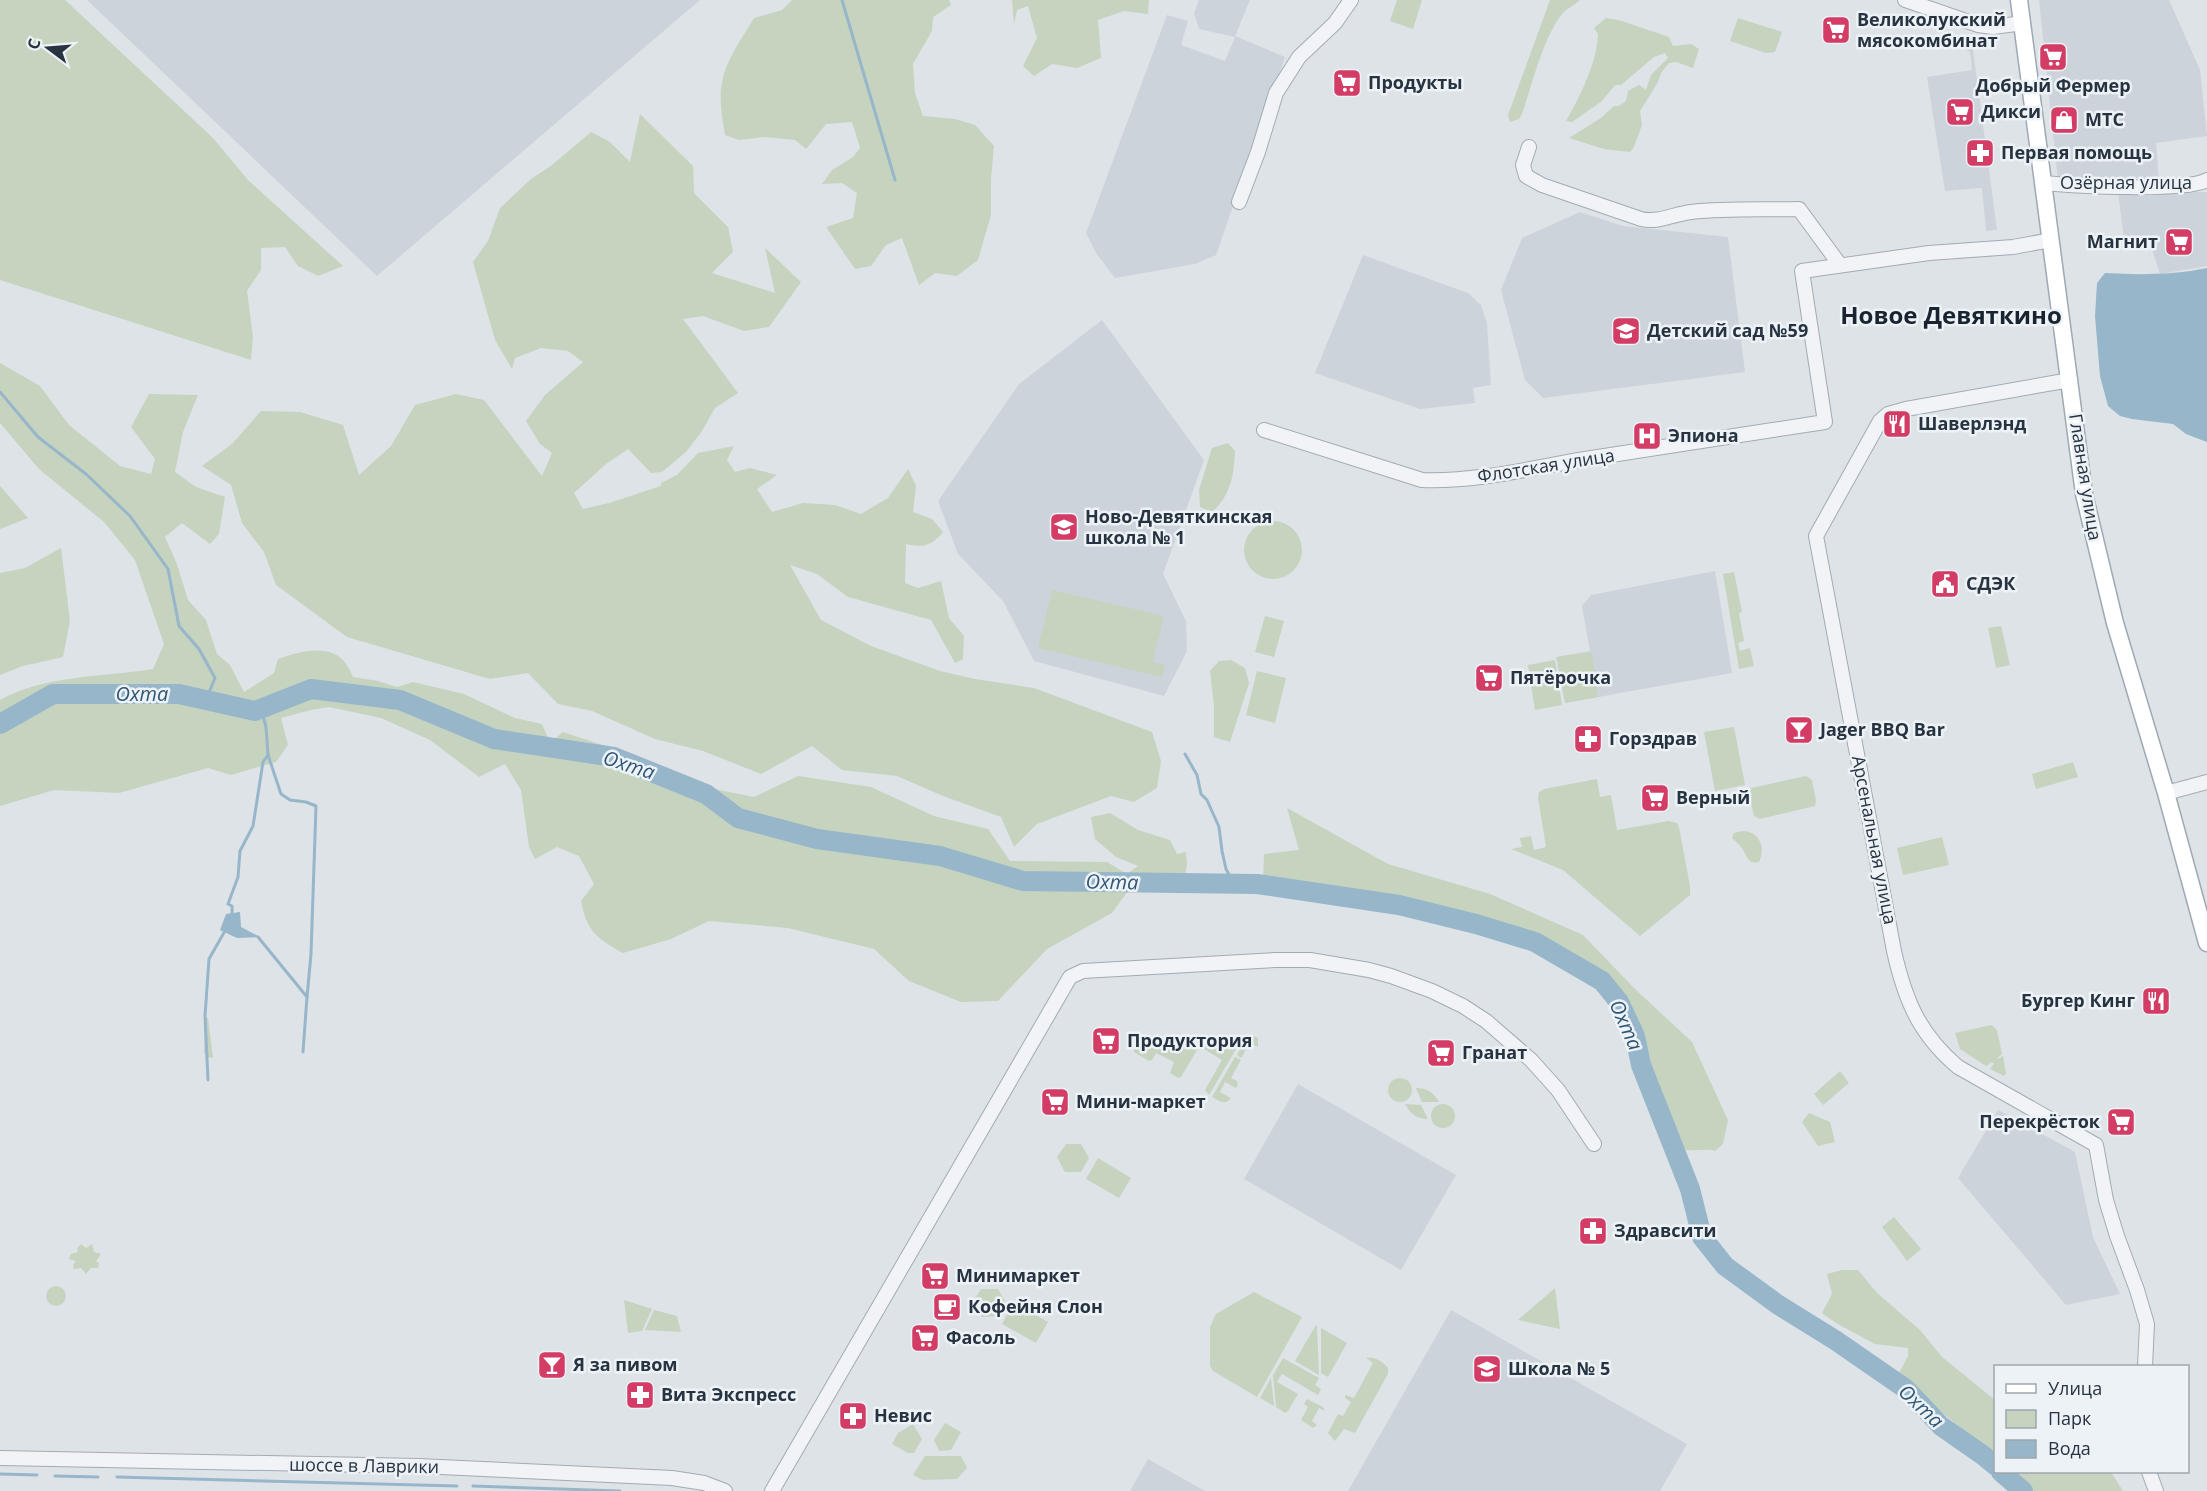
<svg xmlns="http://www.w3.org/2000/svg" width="2207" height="1491" font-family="'Open Sans',sans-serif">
<rect width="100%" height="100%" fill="#dee3e8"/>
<g fill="#ccd3da">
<polygon points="87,0 700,0 377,276"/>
<polygon points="1199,0 1250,0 1235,36 1285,57 1216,255 1195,264 1115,278 1096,253 1086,233 1167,15 1188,21 1181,45 1225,61 1235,37 1199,29 1194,13"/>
<polygon points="2039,0 2169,0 2200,70 2207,136 2156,143 2159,182 2058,181"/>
<polygon points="1970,42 1975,45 1973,50 1997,230 1986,231 1982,188 1945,191 1927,77 1972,70 1970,52 1966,50"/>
<polygon points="2118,192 2207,192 2207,266 2160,274 2148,237 2124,240"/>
<polygon points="1580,212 1623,226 1728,237 1745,372 1543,398 1525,380 1501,290 1522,238"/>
<polygon points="1363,255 1468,293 1481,305 1487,323 1491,385 1473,388 1475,403 1420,409 1315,373"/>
<polygon points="1102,320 1204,460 1163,574 1186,621 1187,651 1164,696 1034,661 1003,601 958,554 938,501 1019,384"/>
<polygon points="1715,571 1732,673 1565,703 1556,657 1590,651 1582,606 1591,595"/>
<polygon points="1298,1084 1456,1175 1401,1270 1244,1179"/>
<polygon points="1998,1110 2075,1152 2093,1237 2120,1294 2066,1305 1958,1178"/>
<polygon points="1451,1310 1687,1444 1660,1491 1348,1491"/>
<polygon points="1148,1459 1205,1491 1130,1491"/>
</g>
<g fill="#c6d3bf">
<polygon points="0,0 65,0 213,138 248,180 343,266 318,276 298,266 285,247 261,248 261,270 247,291 253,337 251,360 0,280"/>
<path d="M792,0H949L951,5L933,17L932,31L913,64L915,93L923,116L955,119L975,125L994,146L991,179V215L978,260L957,276L935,273L919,285L902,238L886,245L871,266L855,269L826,227L853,218L857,193L842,183L822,184L832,170L853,157L860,148L852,122L826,124L806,149L795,140L764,137L739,140L725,135C722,117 718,96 723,78C727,59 744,35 754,18L782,10Z"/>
<polygon points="1012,0 1149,0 1148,14 1124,11 1098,20 1101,58 1077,68 1052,64 1034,76 1023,66 1037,38 1028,6 1017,10 1014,24"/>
<polygon points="1397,0 1422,0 1413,29 1390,21"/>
<path d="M1550,0H1580C1575,5 1567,8 1562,14C1542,40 1533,83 1522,114L1519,119L1510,122L1508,115Z"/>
<path d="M1606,18L1619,20L1669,37L1673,46L1691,44L1699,49L1693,68L1676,62L1669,63L1661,73L1658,82L1640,111L1642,125L1634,147L1630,152L1604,149L1569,138L1601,118L1614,106H1619L1626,101L1628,91L1639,85L1646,90L1651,75L1668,58L1665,53L1654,57L1621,85H1615L1602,101L1572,122L1566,121C1579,99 1598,60 1598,34L1594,28Z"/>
<polygon points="1738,18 1782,32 1775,52 1766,53 1730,41"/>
<path d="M640,114L693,166L694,193L728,227L733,252L712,273L775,293L765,248L801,282L769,327L744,331L703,316L683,319L738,393L715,408L702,431L686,452L662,472L651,473L628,449L606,464L574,493L583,509L609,503L661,486V483L677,475L698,453L734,446L727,460L735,472L750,468L777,475L757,489L772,512L803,503L835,505L861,514L888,498L908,469L916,486L913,512L932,519L943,532C932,546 923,548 906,544L905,583L918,588L941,581L949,618L964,636L963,659L955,663L931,620L848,597L817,574L790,565L821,620L871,646L940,671L975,679L1034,688L1152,732L1161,761L1157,788L1134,802L1111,796L1037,824L1014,847L1001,817L943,796L897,776L842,770L812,746L761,774L703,751L655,739L592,711L558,704L528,673L490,679L347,637L276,585L264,552L242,523L231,485L202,466L232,444L261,411L300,412L343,425L359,475L391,446L415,405L456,394L484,400L542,476L552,453L540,444L526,421L545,395L583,362L568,351L541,348L515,358L512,369L495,340L473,262L488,241L500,208L531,179L552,165L591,132L610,142L630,162Z"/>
<path d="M0,363L40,386L69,425L120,466L151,474L155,459L131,427L149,394L198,395L183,432L175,472L196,487L225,497L219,534L210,544L182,523L165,537L177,564L188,600L206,620L217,654L230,665L244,692L274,673L278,659C299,652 331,642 346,664C349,668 351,673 353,677L378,681L397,687L413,682L464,694L515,718L542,724L550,743L563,732L642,758L709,788L754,797L798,776L871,787L934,816L988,829L1010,861L1107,862L1127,874L1138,866L1116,857L1095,839L1091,817L1110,813L1138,830L1170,840L1177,854L1186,852L1187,865L1184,879L1134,883L1112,913L1047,949L998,1001L961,1002L909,981L874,949L788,928L709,921L671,939L623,953C596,938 587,931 581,901L594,884L579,856L557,847L535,859L529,847L521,790L505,764L479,777L430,740L381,718L329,707L311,710L281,718L288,745L276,762L231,775L208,768L119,793L54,790L0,806V700C45,675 103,677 153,669L164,644L135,560L104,522L39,469L0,423Z"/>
<path d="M1228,443L1235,451C1234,476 1230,496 1212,512L1200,507L1199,490L1212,448Z"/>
<polygon points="0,486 28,518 0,529"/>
<circle cx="1273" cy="550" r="29"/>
<polygon points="61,548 70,621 63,657 23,666 0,675 0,573 25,568"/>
<polygon points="1734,572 1742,612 1739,613 1744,641 1738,643 1740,651 1750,648 1754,666 1739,669 1723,574"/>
<polygon points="1052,590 1164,616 1153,662 1165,665 1162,677 1038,648"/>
<polygon points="1265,616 1284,621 1274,657 1255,652"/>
<polygon points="2001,626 2010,665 1996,668 1988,628"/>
<polygon points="1592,652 1598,697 1565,703 1557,657"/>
<polygon points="1231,660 1245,668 1249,683 1230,742 1214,737 1214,706 1210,671 1219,661"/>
<polygon points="1555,660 1562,705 1535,710 1528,665"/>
<polygon points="1257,671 1286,678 1275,723 1246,715"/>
<polygon points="1734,727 1745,785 1715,791 1704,732"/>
<polygon points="2073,762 2078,777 2036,789 2032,774"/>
<polygon points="1806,776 1812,780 1816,801 1815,806 1760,819 1754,816 1749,795 1751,788"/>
<polygon points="1597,779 1600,797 1611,795 1617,830 1669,821 1677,823 1679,827 1690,886 1690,895 1640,936 1563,870 1511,849 1522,847 1520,838 1531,836 1534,850 1546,847 1538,798 1539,792 1544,789"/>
<path d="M1287,808L1388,864L1490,894L1583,935L1635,989L1692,1042L1728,1120L1723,1144L1715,1151C1704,1148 1693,1152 1682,1149L1654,1086L1629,1009L1604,981L1537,938L1466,917L1378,897L1263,882L1264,854L1299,850Z"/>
<path d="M1743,831C1760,832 1766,848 1759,862C1746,865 1747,853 1740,846C1738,843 1735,841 1732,838L1734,833Z"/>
<polygon points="1942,837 1949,865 1903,875 1897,848"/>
<polygon points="205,1016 208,1018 213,1058 208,1057 204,1053"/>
<polygon points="1991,1025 1997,1030 2002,1054 1997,1058 1998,1059 2003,1056 2006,1073 2004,1076 1990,1069 1994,1064 1992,1062 1986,1066 1960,1049 1955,1033"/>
<polygon points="1249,1034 1258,1038 1258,1047 1250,1043 1241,1058 1237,1055"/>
<polygon points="1175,1037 1178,1039 1179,1047 1239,1044 1209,1095 1205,1090 1222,1060 1204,1049 1197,1050 1181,1077 1178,1078 1170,1073 1174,1062 1156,1053 1152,1060 1149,1061 1134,1052 1134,1043 1137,1039"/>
<path d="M1235,1057L1241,1060L1231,1078L1237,1081L1238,1085L1236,1088L1225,1082L1220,1092L1231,1098C1225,1106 1219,1101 1212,1097Z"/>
<polygon points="1840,1071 1849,1083 1823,1105 1814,1094"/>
<circle cx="1400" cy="1090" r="12"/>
<path d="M1416,1088C1427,1088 1433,1092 1439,1102H1422Z"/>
<path d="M1405,1104L1421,1105L1428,1119C1417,1119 1410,1114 1405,1104Z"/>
<circle cx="1443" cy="1116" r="12"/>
<polygon points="1809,1113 1830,1122 1835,1142 1818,1146 1802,1122"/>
<polygon points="1066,1144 1081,1144 1089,1158 1081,1172 1065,1172 1057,1157"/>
<polygon points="1098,1158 1131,1178 1119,1198 1086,1179"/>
<polygon points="1894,1217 1921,1249 1907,1261 1882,1227"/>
<polygon points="81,1244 86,1248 92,1244 94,1252 101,1254 96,1261 99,1263 98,1268 91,1268 86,1274 81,1268 74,1269 73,1265 76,1261 69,1259 71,1254 78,1252 77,1248"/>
<polygon points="1842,1270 1858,1270 1877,1293 1920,1330 1942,1357 1995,1400 1995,1457 1898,1375 1908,1356 1908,1348 1875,1344 1836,1323 1822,1313 1832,1294 1827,1274"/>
<circle cx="56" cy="1296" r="10"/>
<polygon points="1555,1288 1560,1329 1518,1320"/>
<polygon points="981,1289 998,1289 1006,1303 998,1316 982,1317 973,1302"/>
<polygon points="1254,1292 1302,1317 1257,1397 1213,1371 1210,1366 1210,1327 1216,1314"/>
<polygon points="624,1300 652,1309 642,1331 628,1333"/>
<polygon points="1014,1303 1048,1322 1036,1343 1002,1324"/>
<polygon points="654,1310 677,1316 681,1332 645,1330"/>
<polygon points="1316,1325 1317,1326 1319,1375 1295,1361"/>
<polygon points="1321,1328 1347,1343 1328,1377 1321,1373"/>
<polygon points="1283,1358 1319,1378 1315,1385 1321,1389 1318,1395 1282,1374 1277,1382 1298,1394 1288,1411 1285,1413 1276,1407 1273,1375"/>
<path d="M1366,1358C1374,1356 1383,1362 1388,1368V1374L1355,1433L1344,1429L1335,1441L1328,1433L1338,1414L1343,1416L1351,1402L1345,1398V1395L1354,1398L1373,1363Z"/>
<polygon points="1271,1378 1274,1406 1260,1398"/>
<polygon points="1307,1399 1323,1407 1325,1411 1319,1408 1312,1421 1317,1425 1313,1428 1301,1420 1308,1407 1304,1404"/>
<polygon points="945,1423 961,1432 951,1450 939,1451 934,1440"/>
<polygon points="913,1424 922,1439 914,1453 908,1453 892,1444 898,1433"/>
<polygon points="925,1456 961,1456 967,1468 957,1479 923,1480 913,1475"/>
<polygon points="2012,1472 2111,1472 2123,1491 2032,1491"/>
</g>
<g fill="#97b6ca">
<path d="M2207,268V442L2186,434L2173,424L2132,419L2120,416L2108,406L2100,376L2095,316L2097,283L2105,273C2140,275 2173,275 2207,268Z"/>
<polygon points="240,912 241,927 260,937 237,938 220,930 226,914"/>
</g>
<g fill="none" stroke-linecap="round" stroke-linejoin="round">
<g stroke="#97b6ca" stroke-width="3">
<polyline points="842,0 895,180"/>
<polyline points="0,392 38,437 86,474 130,516 168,569 179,626 199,649 215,678 208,695 194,697"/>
<polyline points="261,709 266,727 268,755 281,794 290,800 306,802 316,806 311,954 307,997"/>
<polyline points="1185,754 1197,775 1201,794 1207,800 1219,827 1222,851 1226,869 1234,884"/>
<polyline points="232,915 232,906 228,904 238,877 240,851 253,826 263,762 268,755"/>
<polyline points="258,937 307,997 303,1052"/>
<polyline points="208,1080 205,1016 209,959 226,929"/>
<polyline points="0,1474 37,1475"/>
<polyline points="55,1476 98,1477"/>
<polyline points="117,1477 457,1486"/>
<polyline points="473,1486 620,1491"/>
</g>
<g stroke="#97b6ca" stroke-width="20">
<polyline points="0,724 53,694 179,694 255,711 311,689 400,700 494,739 614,757 706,794 738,818 817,839 940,856 1023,881 1257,884 1399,905 1476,924 1535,942 1602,981 1619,1002 1635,1036 1641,1065 1690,1189 1702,1237 1725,1266 1777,1304 1835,1340 1906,1389 1941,1426 1984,1456 1996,1466"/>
<polyline points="2001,1472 2023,1491"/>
</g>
<g stroke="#a3abb2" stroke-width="16">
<g id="minor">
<polyline points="1905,0 1978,25 1993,27 2023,23"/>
<path d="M1529,147L1523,165L1526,176L1542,185L1641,219C1659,223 1674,214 1691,212C1727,208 1763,210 1799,209L1840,265"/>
<path d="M2044,183C2073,186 2186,192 2207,180"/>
<polyline points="1239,202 1258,152 1276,93 1299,57 1335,23 1351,0"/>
<path d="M2070,380L1906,409L1888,414L1880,421L1816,536L1894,951C1905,1000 1919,1034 1958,1067L2096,1145L2106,1200L2117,1236L2137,1290L2147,1324L2145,1366"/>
<path d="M1264,430L1422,480C1477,482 1531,468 1585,459C1665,446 1745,434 1825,422L1802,271L1929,253L2013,247L2051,240"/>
<polyline points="2166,793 2207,782"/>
<polyline points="0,1458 419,1466 672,1478 704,1483 725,1491"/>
<polyline points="2149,1472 2156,1491"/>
<polyline points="772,1491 1070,977 1083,971 1275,960 1310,960 1369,970 1391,976 1432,991 1463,1006 1486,1021 1531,1060 1558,1090 1594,1144"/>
</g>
</g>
<g stroke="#9da9b4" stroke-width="19">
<polyline id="major" points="2019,0 2084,494 2115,623 2166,793 2207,943"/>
</g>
<use href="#minor" stroke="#f1f3f6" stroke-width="14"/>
<use href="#major" stroke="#fff" stroke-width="16"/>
</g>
<defs>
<g id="supermarket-square" transform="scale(1.5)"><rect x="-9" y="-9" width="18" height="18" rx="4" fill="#d33d65" stroke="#edf2f6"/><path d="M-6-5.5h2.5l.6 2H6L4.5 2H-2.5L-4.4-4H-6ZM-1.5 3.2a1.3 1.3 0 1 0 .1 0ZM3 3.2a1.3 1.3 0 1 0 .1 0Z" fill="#fff"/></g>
<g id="shop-square" transform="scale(1.5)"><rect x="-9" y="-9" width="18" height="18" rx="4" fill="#d33d65" stroke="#edf2f6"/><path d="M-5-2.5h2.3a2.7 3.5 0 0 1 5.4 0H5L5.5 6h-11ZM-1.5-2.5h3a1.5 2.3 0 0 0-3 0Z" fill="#fff"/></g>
<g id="pharmacy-square" transform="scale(1.5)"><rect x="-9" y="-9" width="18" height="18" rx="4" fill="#d33d65" stroke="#edf2f6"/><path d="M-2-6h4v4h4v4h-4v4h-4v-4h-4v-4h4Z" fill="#fff"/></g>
<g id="school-square" transform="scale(1.5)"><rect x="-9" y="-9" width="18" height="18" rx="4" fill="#d33d65" stroke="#edf2f6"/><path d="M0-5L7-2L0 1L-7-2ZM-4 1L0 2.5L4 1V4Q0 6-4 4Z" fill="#fff"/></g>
<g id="restaurant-square" transform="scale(1.5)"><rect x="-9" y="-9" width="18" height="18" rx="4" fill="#d33d65" stroke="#edf2f6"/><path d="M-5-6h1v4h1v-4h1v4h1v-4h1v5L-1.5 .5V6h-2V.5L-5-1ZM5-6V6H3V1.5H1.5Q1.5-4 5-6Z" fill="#fff"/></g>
<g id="hospital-square" transform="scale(1.5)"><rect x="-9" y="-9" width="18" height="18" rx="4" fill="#d33d65" stroke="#edf2f6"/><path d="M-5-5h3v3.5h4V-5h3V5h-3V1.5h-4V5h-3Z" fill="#fff"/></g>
<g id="civic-square" transform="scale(1.5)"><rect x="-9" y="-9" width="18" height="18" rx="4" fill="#d33d65" stroke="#edf2f6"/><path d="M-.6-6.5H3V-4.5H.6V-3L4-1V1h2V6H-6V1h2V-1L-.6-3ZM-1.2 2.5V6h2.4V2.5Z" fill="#fff"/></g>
<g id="bar-square" transform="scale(1.5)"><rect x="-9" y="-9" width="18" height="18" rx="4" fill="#d33d65" stroke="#edf2f6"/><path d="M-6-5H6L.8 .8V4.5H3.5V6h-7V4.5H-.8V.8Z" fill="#fff"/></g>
<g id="cafe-square" transform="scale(1.5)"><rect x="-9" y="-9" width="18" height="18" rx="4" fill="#d33d65" stroke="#edf2f6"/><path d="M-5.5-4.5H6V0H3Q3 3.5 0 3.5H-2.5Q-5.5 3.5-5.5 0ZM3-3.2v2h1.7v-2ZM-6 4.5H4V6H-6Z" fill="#fff"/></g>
</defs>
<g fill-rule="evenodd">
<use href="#supermarket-square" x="1836" y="30"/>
<use href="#supermarket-square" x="2053" y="57"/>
<use href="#supermarket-square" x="1347" y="83"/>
<use href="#supermarket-square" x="1960" y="112"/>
<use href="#shop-square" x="2064" y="120"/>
<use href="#pharmacy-square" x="1980" y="153"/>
<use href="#supermarket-square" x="2179" y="242"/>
<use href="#school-square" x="1626" y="331"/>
<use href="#restaurant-square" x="1897" y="424"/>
<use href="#hospital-square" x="1647" y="436"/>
<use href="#school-square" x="1064" y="527"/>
<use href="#civic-square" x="1945" y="584"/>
<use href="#supermarket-square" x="1489" y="678"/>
<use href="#bar-square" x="1799" y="730"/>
<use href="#pharmacy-square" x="1588" y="739"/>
<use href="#supermarket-square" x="1655" y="798"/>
<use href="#restaurant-square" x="2156" y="1001"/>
<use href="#supermarket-square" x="1106" y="1041"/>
<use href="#supermarket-square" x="1441" y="1053"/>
<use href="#supermarket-square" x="1055" y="1102"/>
<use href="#supermarket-square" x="2121" y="1122"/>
<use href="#pharmacy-square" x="1593" y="1231"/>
<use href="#supermarket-square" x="935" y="1276"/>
<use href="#cafe-square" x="947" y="1307"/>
<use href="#supermarket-square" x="925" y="1338"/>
<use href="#bar-square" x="552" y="1365"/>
<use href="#school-square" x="1487" y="1369"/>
<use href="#pharmacy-square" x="640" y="1395"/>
<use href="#pharmacy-square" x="853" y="1416"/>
</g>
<g text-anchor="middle" stroke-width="5" stroke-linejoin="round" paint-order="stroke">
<g font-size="18" font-weight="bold" fill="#273340" stroke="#edf2f6" text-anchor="start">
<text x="1857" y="26">Великолукский<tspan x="1857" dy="21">мясокомбинат</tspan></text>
<text x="1368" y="89">Продукты</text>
<text x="2053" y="92" text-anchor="middle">Добрый Фермер</text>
<text x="1981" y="118">Дикси</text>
<text x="2085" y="126">МТС</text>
<text x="2001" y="159">Первая помощь</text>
<text x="2158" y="248" text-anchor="end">Магнит</text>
<text x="1647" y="337">Детский сад №59</text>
<text x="1918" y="430">Шаверлэнд</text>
<text x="1668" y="442">Эпиона</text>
<text x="1085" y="523">Ново-Девяткинская<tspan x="1085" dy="21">школа № 1</tspan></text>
<text x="1966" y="590">СДЭК</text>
<text x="1510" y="684">Пятёрочка</text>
<text x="1820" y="736">Jager BBQ Bar</text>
<text x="1609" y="745">Горздрав</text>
<text x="1676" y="804">Верный</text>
<text x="2135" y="1007" text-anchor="end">Бургер Кинг</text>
<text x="1127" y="1047">Продуктория</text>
<text x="1462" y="1059">Гранат</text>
<text x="1076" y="1108">Мини-маркет</text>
<text x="2100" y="1128" text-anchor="end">Перекрёсток</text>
<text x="1614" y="1237">Здравсити</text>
<text x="956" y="1282">Минимаркет</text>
<text x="968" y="1313">Кофейня Слон</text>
<text x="946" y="1344">Фасоль</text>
<text x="573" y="1371">Я за пивом</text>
<text x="1508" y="1375">Школа № 5</text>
<text x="661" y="1401">Вита Экспресс</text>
<text x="874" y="1422">Невис</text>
</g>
<g font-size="18" fill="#273340" stroke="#edf2f6">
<text x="2126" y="189">Озёрная улица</text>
<text transform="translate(1546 466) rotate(-9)" y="6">Флотская улица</text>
<text transform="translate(2085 477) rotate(81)" y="6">Главная улица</text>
<text transform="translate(1874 840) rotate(79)" y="6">Арсенальная улица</text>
<text transform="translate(364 1466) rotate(1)" y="6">шоссе в Лаврики</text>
</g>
<g font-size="20" font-style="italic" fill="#2f5675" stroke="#edf2f6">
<text x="142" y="701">Охта</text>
<text transform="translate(629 765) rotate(18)" y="7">Охта</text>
<text transform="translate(1112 882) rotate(1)" y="7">Охта</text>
<text transform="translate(1626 1025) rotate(66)" y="7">Охта</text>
<text transform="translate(1921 1406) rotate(43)" y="7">Охта</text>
</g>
<g font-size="24" font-weight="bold" fill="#192430" stroke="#edf2f6">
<text x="1951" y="324">Новое Девяткино</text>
</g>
</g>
<rect x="1994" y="1365" width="195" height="108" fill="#edf2f6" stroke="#9ea6ad" stroke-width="1.5"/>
<rect x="2006" y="1384" width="30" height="9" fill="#ffffff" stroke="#9ea6ad" stroke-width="1.5"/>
<text x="2048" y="1395" font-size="18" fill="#273340">Улица</text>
<rect x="2006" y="1410" width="30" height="18" fill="#c6d3bf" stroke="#9ea6ad" stroke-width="1.5"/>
<text x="2048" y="1425" font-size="18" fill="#273340">Парк</text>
<rect x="2006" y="1440" width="30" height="18" fill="#97b6ca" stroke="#9ea6ad" stroke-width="1.5"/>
<text x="2048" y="1455" font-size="18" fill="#273340">Вода</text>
<g transform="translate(48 48) rotate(286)" stroke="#edf2f6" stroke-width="4.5" paint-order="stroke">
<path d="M0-4.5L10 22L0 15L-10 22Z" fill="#273340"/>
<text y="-9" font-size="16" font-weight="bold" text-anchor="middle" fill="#273340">С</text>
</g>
</svg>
